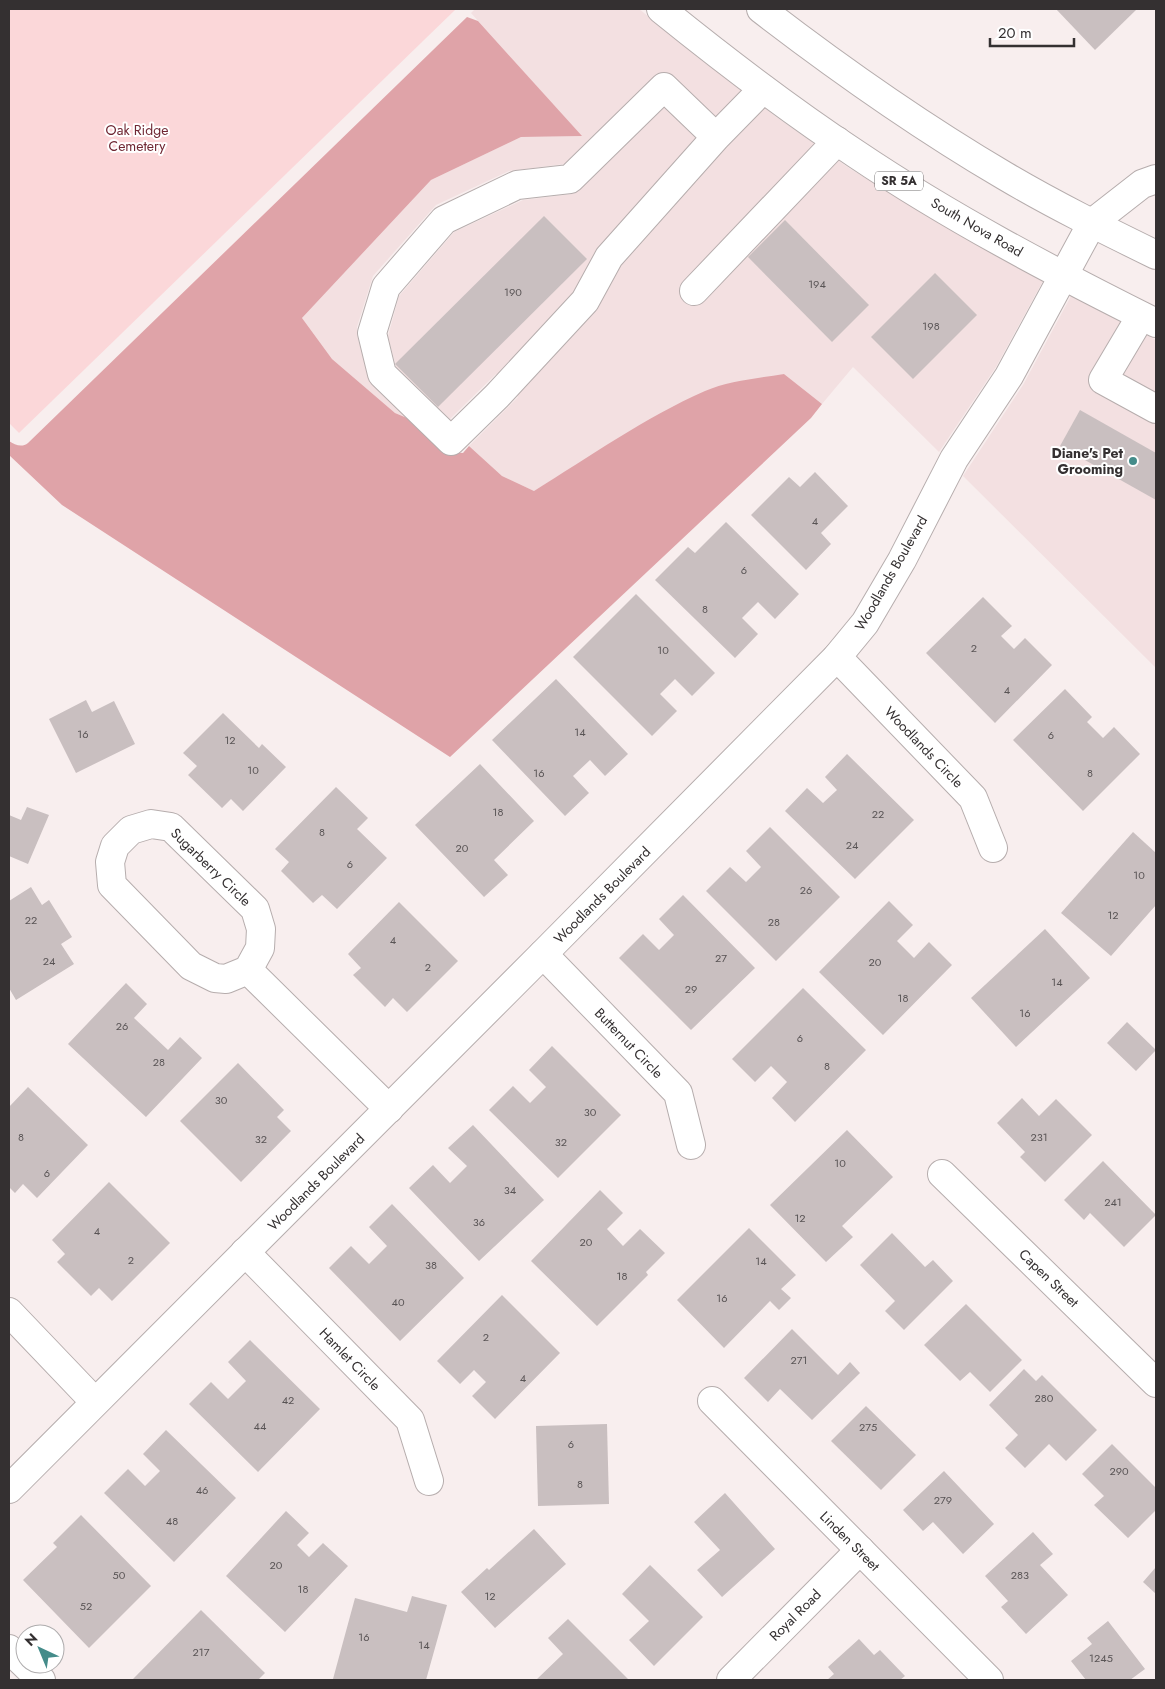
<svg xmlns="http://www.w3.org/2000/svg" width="1165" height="1689" font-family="Jost,sans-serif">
<rect width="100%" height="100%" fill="#f8eeee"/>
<g fill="#f3e0e1">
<polygon points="475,9 639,9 775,116 849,168 930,217 1043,281 996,367 939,452 853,367 822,404 784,374 652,419 534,491 502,476 469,446 518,397 496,374 450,419 396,367 388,336 399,296 454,232 523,200 572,194 564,164 509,171 436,205 373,276 357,327 357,335 368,376 373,384 407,418 395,413 332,359 302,318 431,180 521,137 581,136 471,13"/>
<polygon points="1071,296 1156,340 1156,668 963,476 1023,385"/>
</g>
<polygon fill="#fbd7d9" points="9,9 456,9 19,433 9,423"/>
<path fill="#dfa3a8" d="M467,17L478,21L582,136L521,137L431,180L302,318L332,359L395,413L407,418L442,451L463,453L469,446L502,476L534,491C589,457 646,417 705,391C728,381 759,378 784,374L822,404L811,418L450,757L62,505L9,455V441C15,445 22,448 28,443Z"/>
<g fill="#c9bfc0">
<polygon points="1056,9 1137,9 1095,50"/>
<polygon points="544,216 587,259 438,407 395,364"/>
<polygon points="785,220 869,305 832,342 748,257"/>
<polygon points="935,273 977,315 913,379 871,337"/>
<polygon points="1080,410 1156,453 1156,500 1060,446"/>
<polygon points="815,472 848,506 821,533 831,544 806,570 751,515 789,477 800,487"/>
<polygon points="726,522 799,594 775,619 758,602 742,618 758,634 735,658 655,580 688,547 695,553"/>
<polygon points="636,594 715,673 692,696 675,679 660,694 677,711 652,736 573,657"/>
<polygon points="983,597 1012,626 1001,636 1014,649 1025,638 1052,665 995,723 926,653"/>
<polygon points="556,679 628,754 605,776 590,760 573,776 589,793 565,816 492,740"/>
<polygon points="1065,689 1092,717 1087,722 1103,738 1114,727 1140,754 1083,811 1013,740"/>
<polygon points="86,700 92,712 114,701 135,744 76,773 49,719"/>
<polygon points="223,713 259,748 262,744 286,767 243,811 231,799 222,808 188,775 197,766 183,753"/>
<polygon points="847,754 914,820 855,879 785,811 807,788 823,803 837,790 825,777"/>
<polygon points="480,764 534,821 494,860 508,875 484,897 415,825"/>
<polygon points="336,787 368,818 357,829 387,858 337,909 322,895 313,903 281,871 289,862 275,849"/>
<polygon points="27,807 49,815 28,864 9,856 9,815 21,820"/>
<polygon points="770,827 840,897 776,961 706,891 730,867 746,882 761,867 746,851"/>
<polygon points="1133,832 1156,853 1156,905 1111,956 1061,913"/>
<polygon points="31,887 42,905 49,900 72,937 61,944 74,964 16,1000 9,988 9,901"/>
<polygon points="683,895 755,968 691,1030 619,958 643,934 659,950 674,935 659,919"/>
<polygon points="889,901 913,925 897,941 914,958 929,942 952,965 883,1035 819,972"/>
<polygon points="399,902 458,961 407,1012 393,998 385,1007 353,975 361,968 348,954"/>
<polygon points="1045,929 1090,978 1016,1047 971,998"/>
<polygon points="126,983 147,1004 134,1018 168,1050 180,1037 202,1058 146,1117 68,1044"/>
<polygon points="803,988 866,1050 795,1122 772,1098 787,1082 771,1066 755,1082 732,1059"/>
<polygon points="1127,1022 1156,1050 1136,1071 1107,1043"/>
<polygon points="552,1046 621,1115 558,1178 489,1110 513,1086 530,1103 546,1087 529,1070"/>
<polygon points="238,1063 284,1110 277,1117 291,1131 241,1182 180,1121"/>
<polygon points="28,1087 88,1145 37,1198 23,1184 15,1193 9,1187 9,1107"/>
<polygon points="1022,1098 1039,1116 1056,1099 1092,1135 1045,1182 1020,1157 1025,1152 997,1123"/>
<polygon points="473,1125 544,1200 479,1261 409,1188 433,1165 450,1183 467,1166 448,1148"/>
<polygon points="847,1130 893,1177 842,1226 853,1237 826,1262 770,1205"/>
<polygon points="1103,1161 1156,1215 1124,1247 1090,1213 1084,1220 1064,1200"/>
<polygon points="109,1182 170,1243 112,1301 99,1288 91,1296 57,1262 65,1254 52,1240"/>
<polygon points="600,1190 623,1213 607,1229 623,1246 640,1229 665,1253 646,1272 648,1275 597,1326 531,1261"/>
<polygon points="392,1204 464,1278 400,1341 329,1268 351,1246 369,1264 387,1246 369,1227"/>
<polygon points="749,1228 796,1275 781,1289 791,1298 779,1310 770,1301 724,1348 677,1300"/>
<polygon points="892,1233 925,1267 933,1260 953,1281 904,1330 885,1311 895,1301 860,1265"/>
<polygon points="502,1295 560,1353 495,1419 472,1396 486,1382 474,1370 460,1384 437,1361"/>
<polygon points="966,1304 1022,1360 990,1392 970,1372 960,1381 924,1345"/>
<polygon points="792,1329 838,1375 850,1362 860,1373 812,1420 780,1389 768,1402 744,1378"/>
<polygon points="250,1340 320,1409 258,1472 189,1404 211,1382 228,1399 246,1381 228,1362"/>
<polygon points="1024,1369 1036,1381 1042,1375 1097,1430 1066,1461 1049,1444 1025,1468 1005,1448 1018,1435 989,1405"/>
<polygon points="866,1406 916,1455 881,1490 831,1441"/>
<polygon points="607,1424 609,1504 538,1506 536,1426"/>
<polygon points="166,1430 236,1498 174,1562 104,1493 128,1469 145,1486 160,1471 143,1454"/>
<polygon points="1112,1444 1156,1488 1156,1510 1128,1538 1094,1505 1104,1496 1082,1474"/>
<polygon points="944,1471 994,1524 963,1554 933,1522 923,1531 903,1510"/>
<polygon points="725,1493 775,1549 722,1597 697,1570 720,1550 694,1522"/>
<polygon points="286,1511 309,1533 297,1545 309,1557 323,1543 348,1566 285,1632 226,1576"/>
<polygon points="81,1515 151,1586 89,1648 23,1580 57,1547 53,1543"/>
<polygon points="534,1529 566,1564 495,1628 461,1592 487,1568 489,1570"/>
<polygon points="1033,1532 1053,1554 1040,1565 1068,1595 1026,1634 1001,1607 1008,1601 985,1576"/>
<polygon points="650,1565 703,1617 654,1666 629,1640 649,1621 622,1594"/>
<polygon points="1156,1567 1156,1594 1143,1582"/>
<polygon points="412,1596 447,1605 426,1680 333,1679 355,1598 407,1612"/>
<polygon points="201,1610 265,1673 258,1680 132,1680"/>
<polygon points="568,1619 629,1680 536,1680 563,1654 548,1638"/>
<polygon points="1108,1621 1145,1669 1130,1680 1086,1680 1071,1661 1092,1644 1087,1638"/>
<polygon points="859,1639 874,1655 880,1650 905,1676 900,1680 827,1680 834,1674 828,1667"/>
</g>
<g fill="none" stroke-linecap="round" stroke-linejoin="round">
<g stroke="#b6adad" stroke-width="30">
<g id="minor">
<polyline points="716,137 664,87 570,179 517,185 444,220 386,287 372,333 382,374 451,441 497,396 585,301 609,257 716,137 763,89"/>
<polyline points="694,291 837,141"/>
<polyline points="1141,316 1103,380 1156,409"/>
<polyline points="837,657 973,798 993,848"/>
<polyline points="543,954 678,1093 691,1145"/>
<polyline points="248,970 226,979 215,978 191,966 112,885 110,862 115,846 131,830 151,824 171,827 255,909 261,929 260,948 248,970 389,1109"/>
<polyline points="942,1174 1156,1383"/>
<polyline points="245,1252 410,1420 429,1481"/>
<polyline points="9,1312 95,1402"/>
<polyline points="712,1401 989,1680"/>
<polyline points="9,1489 543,954 837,657 865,623 902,560 954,459 1009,376 1092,223 1142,184 1156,179"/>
<polyline points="9,1649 41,1680"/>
<polyline points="731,1680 860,1550"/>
</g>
</g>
<g stroke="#b6adad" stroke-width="30">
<g id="major">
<path d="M661,9C724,60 788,109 856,154C951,218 1054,272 1156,323"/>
<path d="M761,9C839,69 920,126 1005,176C1054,205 1105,230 1156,255"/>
</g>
</g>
<use href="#minor" stroke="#fff" stroke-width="28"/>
<use href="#major" stroke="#fff" stroke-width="28"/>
</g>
<circle fill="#448c8a" stroke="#fff" stroke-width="2" cx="1133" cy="461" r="5"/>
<g text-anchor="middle" stroke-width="4" stroke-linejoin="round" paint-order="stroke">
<g font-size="11" fill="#595455">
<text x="817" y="288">194</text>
<text x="513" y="296">190</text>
<text x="931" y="330">198</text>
<text x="815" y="525">4</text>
<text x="744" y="574">6</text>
<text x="705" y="613">8</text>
<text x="974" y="652">2</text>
<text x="663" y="654">10</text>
<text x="1007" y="694">4</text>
<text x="580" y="736">14</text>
<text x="83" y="738">16</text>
<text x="1051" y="739">6</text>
<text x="230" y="744">12</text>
<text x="253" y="774">10</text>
<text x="539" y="777">16</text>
<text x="1090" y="777">8</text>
<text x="498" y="816">18</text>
<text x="878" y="818">22</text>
<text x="322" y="836">8</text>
<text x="852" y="849">24</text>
<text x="462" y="852">20</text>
<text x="350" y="868">6</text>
<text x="1139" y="879">10</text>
<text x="806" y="894">26</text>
<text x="1113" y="919">12</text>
<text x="31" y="924">22</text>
<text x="774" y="926">28</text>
<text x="393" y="944">4</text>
<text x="721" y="962">27</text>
<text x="49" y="965">24</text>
<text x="875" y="966">20</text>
<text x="428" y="971">2</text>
<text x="1057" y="986">14</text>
<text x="691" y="993">29</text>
<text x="903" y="1002">18</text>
<text x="1025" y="1017">16</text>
<text x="122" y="1030">26</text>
<text x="800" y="1042">6</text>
<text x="159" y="1066">28</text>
<text x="827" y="1070">8</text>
<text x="221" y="1104">30</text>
<text x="590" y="1116">30</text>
<text x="21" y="1141">8</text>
<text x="1039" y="1141">231</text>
<text x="261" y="1143">32</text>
<text x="561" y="1146">32</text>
<text x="840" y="1167">10</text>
<text x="47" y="1177">6</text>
<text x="510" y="1194">34</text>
<text x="1113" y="1206">241</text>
<text x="800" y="1222">12</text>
<text x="479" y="1226">36</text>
<text x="97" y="1235">4</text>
<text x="586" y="1246">20</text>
<text x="131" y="1264">2</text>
<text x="761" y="1265">14</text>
<text x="431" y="1269">38</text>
<text x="622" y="1280">18</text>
<text x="722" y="1302">16</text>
<text x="398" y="1306">40</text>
<text x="486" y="1341">2</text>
<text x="799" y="1364">271</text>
<text x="523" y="1382">4</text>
<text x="1044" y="1402">280</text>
<text x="288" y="1404">42</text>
<text x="260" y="1430">44</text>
<text x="868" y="1431">275</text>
<text x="571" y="1448">6</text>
<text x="1119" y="1475">290</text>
<text x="580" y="1488">8</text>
<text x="202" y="1494">46</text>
<text x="943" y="1504">279</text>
<text x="172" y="1525">48</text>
<text x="276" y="1569">20</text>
<text x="119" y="1579">50</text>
<text x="1020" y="1579">283</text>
<text x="303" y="1593">18</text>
<text x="490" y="1600">12</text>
<text x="86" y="1610">52</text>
<text x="364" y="1641">16</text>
<text x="424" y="1649">14</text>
<text x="201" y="1656">217</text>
<text x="1101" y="1662">1245</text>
</g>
<rect fill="#fff" stroke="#716e6f" stroke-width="1" x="875" y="171.5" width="48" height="19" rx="4"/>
<g font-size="12" font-weight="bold" fill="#343031">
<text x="899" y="185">SR 5A</text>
</g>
<g font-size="14" fill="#6f2733" stroke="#fff">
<text x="137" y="135">Oak Ridge<tspan x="137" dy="16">Cemetery</tspan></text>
</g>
<g font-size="14" fill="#343031" stroke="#fff">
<text transform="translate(977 227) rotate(30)" y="5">South Nova Road</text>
<text transform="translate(891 573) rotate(-60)" y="5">Woodlands Boulevard</text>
<text transform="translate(924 747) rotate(46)" y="5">Woodlands Circle</text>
<text transform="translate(211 867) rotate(44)" y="5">Sugarberry Circle</text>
<text transform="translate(602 895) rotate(-45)" y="5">Woodlands Boulevard</text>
<text transform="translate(629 1043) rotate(46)" y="5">Butternut Circle</text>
<text transform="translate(316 1182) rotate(-45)" y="5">Woodlands Boulevard</text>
<text transform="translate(1049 1278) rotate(44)" y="5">Capen Street</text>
<text transform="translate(350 1359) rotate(46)" y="5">Hamlet Circle</text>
<text transform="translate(850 1541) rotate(45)" y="5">Linden Street</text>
<text transform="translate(795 1615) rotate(-45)" y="5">Royal Road</text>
</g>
<g font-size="14" font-weight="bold" fill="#343031" stroke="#fff" text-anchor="end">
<text x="1123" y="458">Diane's Pet<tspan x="1123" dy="16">Grooming</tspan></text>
</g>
</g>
<rect width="1165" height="1689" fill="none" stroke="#343031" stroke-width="20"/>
<g transform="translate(40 1649) rotate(316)"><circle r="24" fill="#ffffff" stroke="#aeacad"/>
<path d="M0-4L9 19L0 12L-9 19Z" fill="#448c8a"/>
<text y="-8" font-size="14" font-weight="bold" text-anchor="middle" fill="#343031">N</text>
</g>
<path d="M990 38v8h84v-8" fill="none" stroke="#343031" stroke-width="2.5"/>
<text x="998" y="38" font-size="15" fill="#343031" stroke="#ffffff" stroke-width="4" paint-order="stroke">20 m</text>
</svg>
